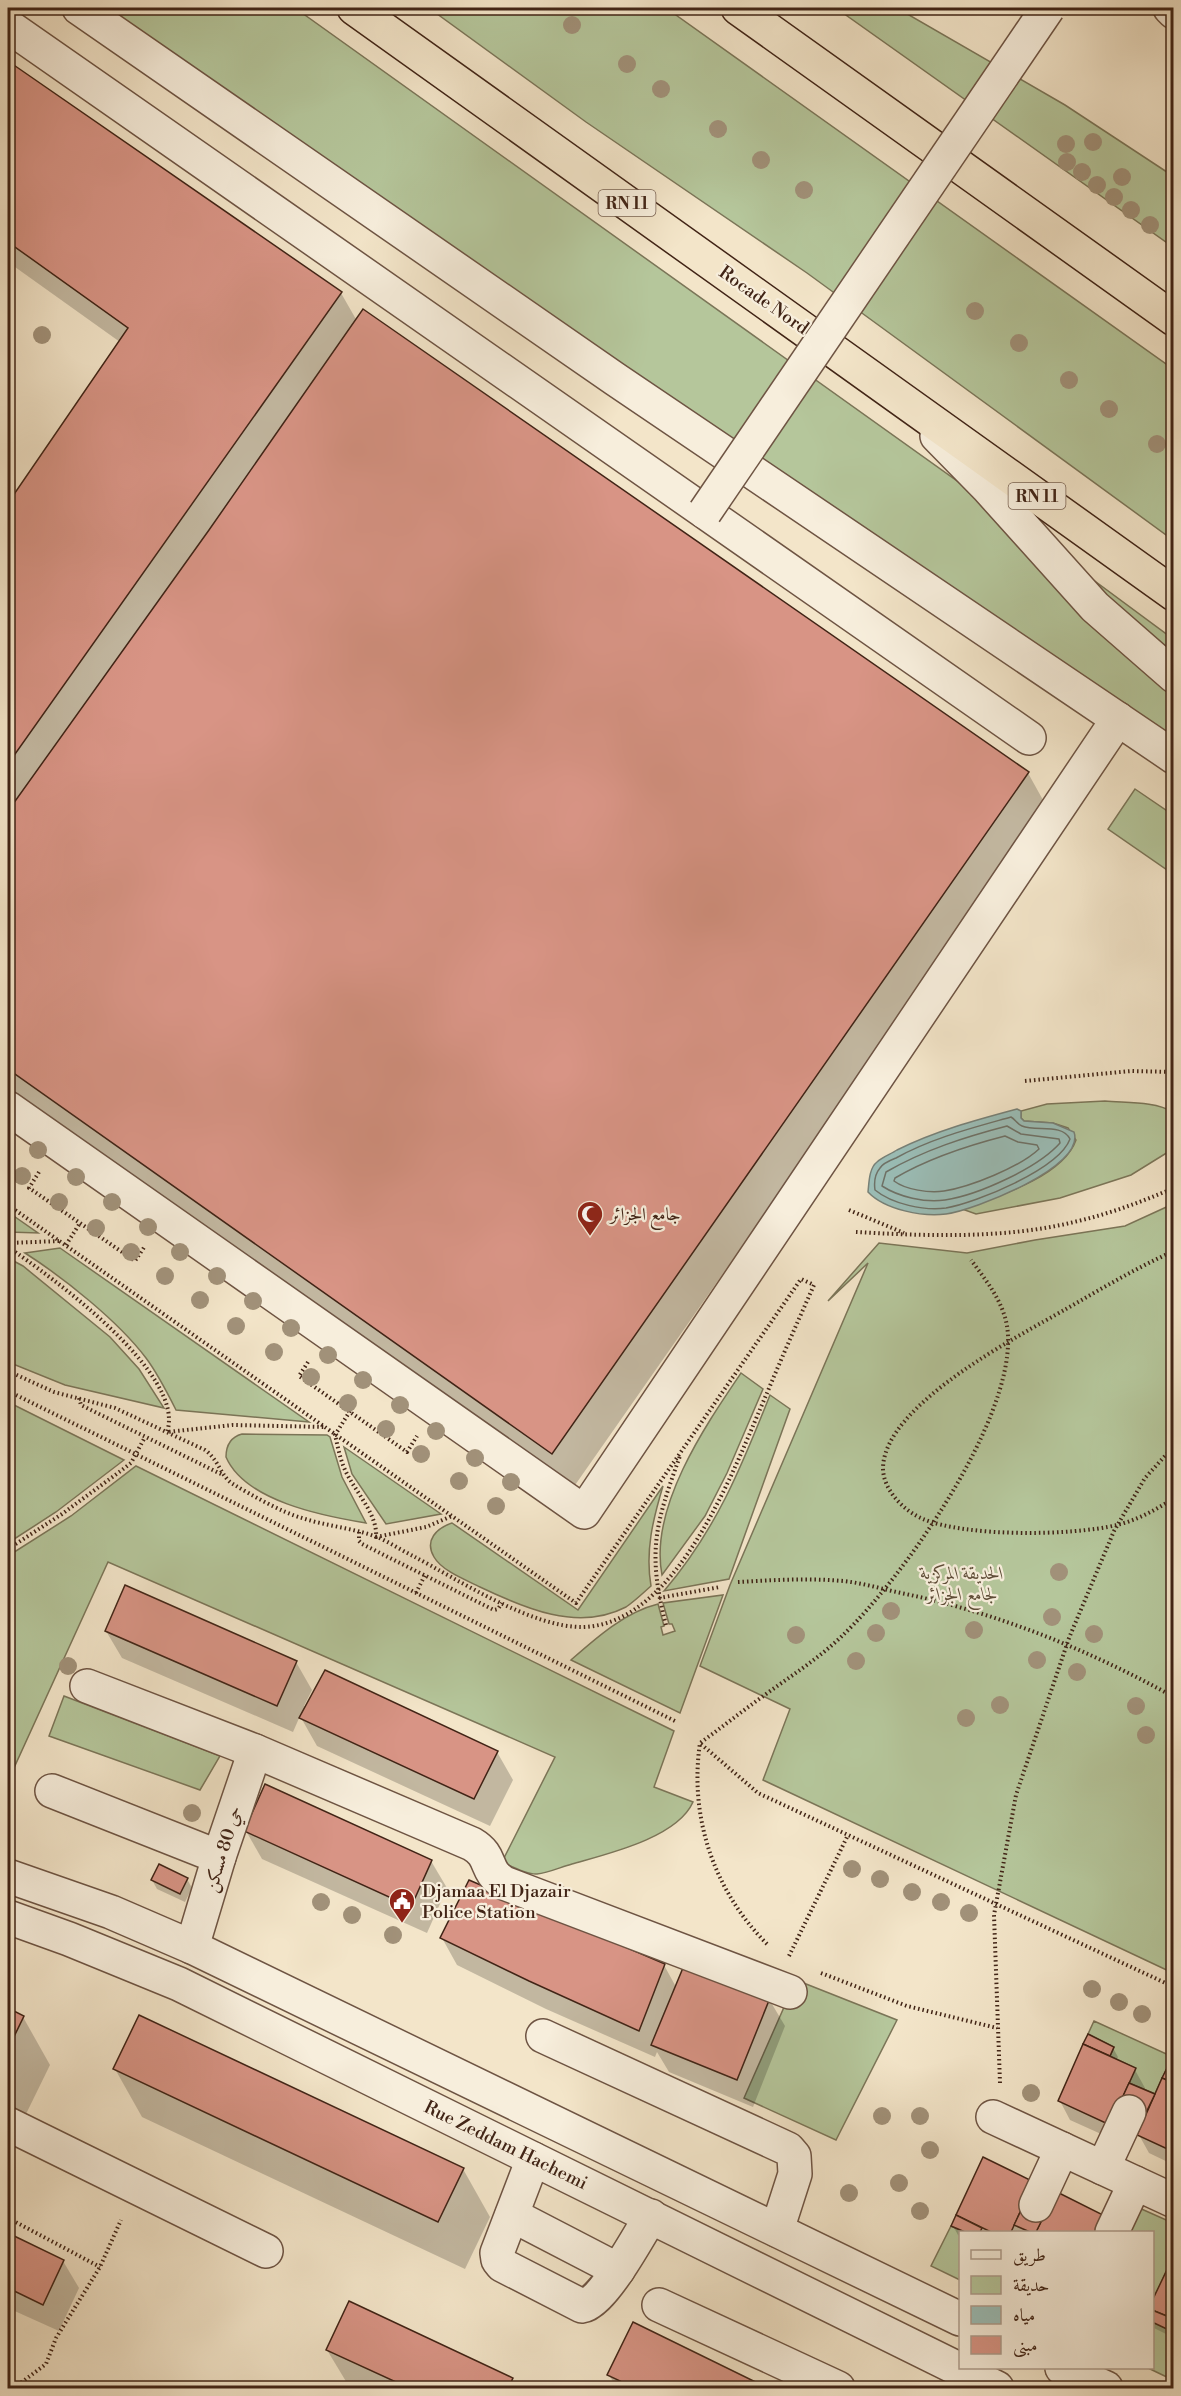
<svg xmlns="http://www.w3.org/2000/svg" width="1181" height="2396" font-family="'Libre Bodoni',Amiri,serif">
<rect width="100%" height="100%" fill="#f3e5c9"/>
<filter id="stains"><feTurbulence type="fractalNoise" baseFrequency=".00333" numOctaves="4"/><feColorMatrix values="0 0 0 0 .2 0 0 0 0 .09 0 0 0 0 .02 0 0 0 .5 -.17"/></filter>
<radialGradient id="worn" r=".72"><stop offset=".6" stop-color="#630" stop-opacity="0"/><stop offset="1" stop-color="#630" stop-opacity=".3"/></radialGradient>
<g fill="#b5c69b" stroke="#7b7558" stroke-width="1.5">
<polygon points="79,8 295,8 1023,528 1173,639 1173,757"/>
<polygon points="429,8 666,8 1173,369 1173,540 807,273 586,122"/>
<polygon points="836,8 897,8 1065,105 1173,176 1173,247"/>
<polygon points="1135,789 1173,815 1173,874 1108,829"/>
<path d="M1105,1101C1126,1103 1155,1101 1173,1112V1149L1131,1175L1060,1198L976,1214L962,1209C996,1197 1063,1177 1076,1140L1068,1128L1053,1123L1024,1121L1021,1118V1111L1047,1104Z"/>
<polygon points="1173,1204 1173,1973 763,1780 790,1709 700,1666 730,1585 868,1263 828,1301 879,1243 967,1253 1035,1240 1125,1226"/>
<polygon points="8,1212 38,1233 8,1232"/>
<path d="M60,1248L309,1422L176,1410C167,1392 158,1374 146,1358C118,1321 64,1278 25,1253Z"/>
<polygon points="8,1258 23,1266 110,1337 139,1369 164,1408 65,1385 8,1362"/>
<path d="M741,1373L763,1389L727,1473L705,1516L662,1575C649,1508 705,1426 741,1373Z"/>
<path d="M770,1395L790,1409L729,1579L664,1591C716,1530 741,1468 770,1395Z"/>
<polygon points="8,1402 124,1460 56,1512 8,1543"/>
<path d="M242,1434L327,1435L330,1437L342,1477L366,1523C323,1516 245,1501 226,1457C226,1446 231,1437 242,1434Z"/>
<polygon points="344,1447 441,1514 386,1524 352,1474"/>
<path d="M136,1466L674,1731L654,1787L693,1802C677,1838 607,1854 572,1864C561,1867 548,1873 537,1874C527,1875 511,1866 502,1862L555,1757L108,1562L8,1781V1556L71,1516Z"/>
<path d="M663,1486C653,1519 645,1551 651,1586C643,1593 635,1601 626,1607C578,1632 524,1608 480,1587C466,1580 442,1571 434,1557C424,1540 437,1528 452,1523L578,1610Z"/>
<path d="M723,1595L680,1713L571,1660C596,1638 625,1612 658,1604L664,1626L661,1627L663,1635L675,1631L672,1624H669L663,1603Z"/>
<polygon points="64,1696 220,1756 200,1790 49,1736"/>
<polygon points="796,1980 897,2020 836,2140 744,2098"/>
<polygon points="1094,2021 1173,2057 1173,2071 1167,2068 1155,2094 1129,2083 1135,2068 1110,2056 1114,2047 1088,2034"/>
<polygon points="1137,2207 1173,2223 1173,2256 1153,2301 1152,2232 1125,2232"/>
<polygon points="951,2226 965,2232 960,2232 960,2280 931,2266"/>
<polygon points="1153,2322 1171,2331 1173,2325 1173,2380 1148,2368 1152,2368"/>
</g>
<path fill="#9bbfb9" stroke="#778178" stroke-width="1.5" d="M1017,1109L1021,1111V1118L1024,1121L1053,1123L1074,1132C1086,1167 974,1210 946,1214C923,1217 885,1210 868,1192C869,1183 869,1168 877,1162C882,1157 891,1154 897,1150C935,1131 976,1120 1017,1109Z"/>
<g fill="#0003">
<polygon points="8,62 341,293 357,321 1028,773 1048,809 573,1488 8,1089 8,505 120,342 8,262"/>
<polygon points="106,1631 296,1662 312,1690 304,1706 497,1752 513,1780 490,1826 317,1746 300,1716 293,1732 122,1658"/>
<polygon points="246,1831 431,1861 447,1888 427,1933 262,1859"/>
<polygon points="187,1879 192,1888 185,1902 157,1889 152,1880"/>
<polygon points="442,1938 664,1965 676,1987 769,1999 785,2026 753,2107 669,2072 657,2052 655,2057 546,2009 457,1965"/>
<polygon points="8,2009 23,2017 50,2065 26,2114 8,2105"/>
<polygon points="1085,2045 1113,2048 1118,2057 1116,2061 1135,2070 1145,2088 1144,2091 1156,2096 1174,2073 1174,2165 1149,2153 1139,2135 1143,2125 1131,2119 1121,2143 1070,2120 1060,2101"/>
<polygon points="115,2069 463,2169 490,2217 465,2269 142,2117"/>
<polygon points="983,2159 1114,2232 960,2232 960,2236 958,2235 953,2226"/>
<polygon points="8,2235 63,2261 79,2288 59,2331 8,2308"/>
<polygon points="1174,2259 1174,2338 1152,2327 1152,2305"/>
<polygon points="634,2324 764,2388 617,2388 609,2375"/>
<polygon points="327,2350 512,2379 518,2388 350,2388"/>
</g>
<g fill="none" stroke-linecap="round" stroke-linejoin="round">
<g stroke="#6e7268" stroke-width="1.5">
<path d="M1011,1117C1015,1119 1017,1124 1022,1126C1036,1132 1062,1123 1070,1139C1059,1169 976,1203 946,1208C924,1211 892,1204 875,1190C874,1183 875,1174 880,1168C883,1163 891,1160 896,1158C932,1138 972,1128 1011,1117Z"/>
<path d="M1007,1126L1021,1134L1059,1139L1060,1143C1038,1168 978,1195 945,1200C925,1203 899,1197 882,1186L886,1172C924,1150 965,1137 1007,1126Z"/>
<path d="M1005,1136L1018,1142L1037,1145L1039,1149C1020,1167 970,1187 944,1191C929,1193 906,1190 894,1181L895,1178C929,1158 966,1146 1005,1136Z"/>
</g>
</g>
<g fill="#d89485" stroke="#412416" stroke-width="1.5">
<polygon points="8,61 342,292 8,764 8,503 128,328 8,242"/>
<polygon points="363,309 1029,772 552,1454 8,1069 8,811 209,530"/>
<polygon points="125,1585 297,1661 277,1706 105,1631"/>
<polygon points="325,1670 498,1751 474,1799 299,1718"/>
<polygon points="265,1784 432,1860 411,1907 244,1831"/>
<polygon points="159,1864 188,1878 180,1894 151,1880"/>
<polygon points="469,1880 665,1964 639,2031 529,1981 440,1938"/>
<polygon points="685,1963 770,1998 737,2080 651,2045"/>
<polygon points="8,2008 24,2016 8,2049"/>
<polygon points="139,2015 464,2168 438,2222 113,2069"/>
<polygon points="1088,2034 1114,2047 1110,2056 1083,2044"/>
<polygon points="1083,2044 1136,2068 1110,2125 1058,2101"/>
<polygon points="1167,2068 1174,2071 1174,2083 1162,2078"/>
<polygon points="1162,2078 1174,2083 1174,2152 1137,2135"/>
<polygon points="1129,2083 1155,2094 1143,2119 1118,2107"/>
<polygon points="983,2157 1034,2182 1011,2232 991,2232 956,2215"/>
<polygon points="1055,2191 1107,2217 1100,2232 1036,2232"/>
<polygon points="1026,2200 1047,2210 1036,2232 1030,2232 1014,2225"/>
<polygon points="956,2215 982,2228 980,2232 965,2232 951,2226"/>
<polygon points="8,2233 64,2260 43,2305 8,2288"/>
<polygon points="1174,2255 1174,2319 1152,2310 1152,2301"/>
<polygon points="349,2301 513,2378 508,2388 409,2388 326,2350"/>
<polygon points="1152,2310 1174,2319 1171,2331 1152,2322"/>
<polygon points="633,2322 768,2388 635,2388 607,2375"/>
</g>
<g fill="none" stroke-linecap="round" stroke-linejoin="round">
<g stroke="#6e5443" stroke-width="36">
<g id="minor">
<polyline points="79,8 615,379 1174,757"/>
<polyline points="1170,8 1174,12"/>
<polyline points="8,26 1029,738"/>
<polyline points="937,436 988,488 1095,607 1174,676"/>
<polyline points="8,1108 584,1512 1118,719"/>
<path d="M87,1686L255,1751L472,1844C494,1857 483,1870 504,1883L790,1992"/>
<polyline points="52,1791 219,1857"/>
<polyline points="8,1876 111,1912 192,1947 960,2319"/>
<polyline points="8,1917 69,1939 179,1984 997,2388"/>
<polyline points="192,1947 219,1857 255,1751"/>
<polyline points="543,2036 788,2149 794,2156 795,2174 777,2230"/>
<polyline points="993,2117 1174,2201"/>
<polyline points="8,2124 266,2251"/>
<path d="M533,2159L497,2253L498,2260L502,2265L582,2306C603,2303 639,2235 651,2216"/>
<polyline points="1103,2168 1129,2112"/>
<polyline points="1036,2205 1062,2149"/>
<polyline points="512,2215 618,2270"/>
<polyline points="1112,2232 1135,2183"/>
<polyline points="659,2305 838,2388"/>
<polyline points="1062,2368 1106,2388"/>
</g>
</g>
<g stroke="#412416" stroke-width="36">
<g id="highway">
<polyline points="354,8 1174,594"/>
<polyline points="738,8 1174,319"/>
</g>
</g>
<g stroke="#412416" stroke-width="4" stroke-dasharray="1.5 3" stroke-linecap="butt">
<polyline points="1025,1081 1131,1071 1174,1072"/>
<polyline points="39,1172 29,1188 35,1192 135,1261 145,1246"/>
<path d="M8,1205L576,1603L801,1279L814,1285C798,1321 782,1357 767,1393C735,1466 679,1624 583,1627C532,1628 457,1579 413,1556C401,1550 389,1542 377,1537C353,1528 326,1526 302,1518C281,1512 253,1496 233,1484C221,1477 219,1460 205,1450L115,1408L54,1392L8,1371"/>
<polyline points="849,1210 904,1233"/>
<path d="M856,1232C927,1236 1005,1239 1074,1222C1109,1214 1141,1202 1174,1188"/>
<polyline points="8,1243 60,1241"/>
<polyline points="66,1245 80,1223"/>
<path d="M8,1247C50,1276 187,1374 167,1432L233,1425L325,1427"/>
<path d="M1174,1251C1136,1268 1101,1289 1066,1309C1017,1337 884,1405 883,1468C883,1490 904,1511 923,1519C966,1537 1071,1536 1117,1525C1137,1520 1156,1510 1174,1498"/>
<polyline points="308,1362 299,1376 407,1452 417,1436"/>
<polyline points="8,1391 677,1722"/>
<polyline points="79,1398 81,1405 91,1410 223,1475"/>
<path d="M350,1411L335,1435C338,1447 340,1460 346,1472C355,1491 378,1515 376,1537L426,1527L452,1516"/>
<polyline points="359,1532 359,1541 362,1544 494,1610 498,1609 502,1603"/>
<polyline points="8,1549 62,1514 122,1470 131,1463 145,1437"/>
<path d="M738,1582C773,1580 808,1578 843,1581C863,1583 882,1589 901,1593C998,1613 1087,1649 1174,1697"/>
<polyline points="416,1593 425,1575"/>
<polyline points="659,1598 720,1587"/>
<path d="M666,1625C647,1552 655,1525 680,1456"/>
<polyline points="701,1744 758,1793 1174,1987"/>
<path d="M767,1944C714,1891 689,1817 700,1743C721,1728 741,1712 762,1697C789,1677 817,1660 842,1636C903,1578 1012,1423 1008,1336C1007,1306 988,1283 971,1260"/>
<polyline points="789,1956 848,1835"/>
<polyline points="821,1973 907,2006 997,2028"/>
<polyline points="1000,2083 994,1915 1016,1795 1069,1638 1114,1531 1145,1478 1174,1446"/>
<polyline points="8,2218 100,2267"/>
<polyline points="14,2388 46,2364 56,2338 100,2267 121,2220"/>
</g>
<use href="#minor" stroke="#f7eedc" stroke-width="33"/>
<use href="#highway" stroke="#f3e5c9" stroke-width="33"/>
<g stroke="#6e5443" stroke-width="36" stroke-linecap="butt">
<polyline id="minor-bridge" points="705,512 1048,8"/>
</g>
<use href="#minor-bridge" stroke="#f7eedc" stroke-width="33"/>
</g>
<g fill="#a19179">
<circle cx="572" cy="25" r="9"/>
<circle cx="627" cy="64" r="9"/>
<circle cx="661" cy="89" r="9"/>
<circle cx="718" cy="129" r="9"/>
<circle cx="1093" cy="142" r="9"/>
<circle cx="1066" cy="144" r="9"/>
<circle cx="761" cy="160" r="9"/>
<circle cx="1067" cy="162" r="9"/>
<circle cx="1082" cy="172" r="9"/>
<circle cx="1122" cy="177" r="9"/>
<circle cx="1097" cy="185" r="9"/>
<circle cx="804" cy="190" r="9"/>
<circle cx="1114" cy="197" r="9"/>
<circle cx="1131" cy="210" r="9"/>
<circle cx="1150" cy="225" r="9"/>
<circle cx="975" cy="311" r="9"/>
<circle cx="42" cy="335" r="9"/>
<circle cx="1019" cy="343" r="9"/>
<circle cx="1069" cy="380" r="9"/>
<circle cx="1109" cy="409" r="9"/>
<circle cx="1157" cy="444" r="9"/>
<circle cx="38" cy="1150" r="9"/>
<circle cx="22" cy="1176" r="9"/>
<circle cx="76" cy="1177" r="9"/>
<circle cx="59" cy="1202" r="9"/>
<circle cx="112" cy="1202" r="9"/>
<circle cx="148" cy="1227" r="9"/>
<circle cx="96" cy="1228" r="9"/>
<circle cx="131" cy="1252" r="9"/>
<circle cx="180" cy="1252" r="9"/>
<circle cx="165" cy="1276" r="9"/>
<circle cx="217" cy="1276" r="9"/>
<circle cx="200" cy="1300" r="9"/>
<circle cx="253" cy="1301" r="9"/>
<circle cx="236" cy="1326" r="9"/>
<circle cx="291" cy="1328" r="9"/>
<circle cx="274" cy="1352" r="9"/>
<circle cx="328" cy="1355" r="9"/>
<circle cx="311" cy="1377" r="9"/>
<circle cx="363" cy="1380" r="9"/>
<circle cx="348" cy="1403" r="9"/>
<circle cx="400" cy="1405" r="9"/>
<circle cx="386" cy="1429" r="9"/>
<circle cx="436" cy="1431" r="9"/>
<circle cx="421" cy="1454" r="9"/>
<circle cx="475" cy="1458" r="9"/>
<circle cx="459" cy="1481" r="9"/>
<circle cx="511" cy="1482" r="9"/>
<circle cx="496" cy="1506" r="9"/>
<circle cx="1059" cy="1572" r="9"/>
<circle cx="891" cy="1611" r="9"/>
<circle cx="1052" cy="1617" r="9"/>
<circle cx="974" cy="1630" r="9"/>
<circle cx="876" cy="1633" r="9"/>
<circle cx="1094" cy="1634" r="9"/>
<circle cx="796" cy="1635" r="9"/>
<circle cx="1037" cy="1660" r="9"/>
<circle cx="856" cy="1661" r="9"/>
<circle cx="68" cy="1666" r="9"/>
<circle cx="1077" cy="1672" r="9"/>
<circle cx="1000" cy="1705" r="9"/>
<circle cx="1136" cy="1706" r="9"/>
<circle cx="966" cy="1718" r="9"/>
<circle cx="1146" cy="1735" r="9"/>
<circle cx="192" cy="1813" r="9"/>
<circle cx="852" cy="1869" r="9"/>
<circle cx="880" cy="1879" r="9"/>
<circle cx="912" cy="1892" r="9"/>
<circle cx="321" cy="1902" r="9"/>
<circle cx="941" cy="1902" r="9"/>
<circle cx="969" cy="1913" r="9"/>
<circle cx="352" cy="1915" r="9"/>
<circle cx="393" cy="1935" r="9"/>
<circle cx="1092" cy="1989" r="9"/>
<circle cx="1119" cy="2002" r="9"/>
<circle cx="1142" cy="2014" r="9"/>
<circle cx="1031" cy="2093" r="9"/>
<circle cx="882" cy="2116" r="9"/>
<circle cx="920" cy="2116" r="9"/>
<circle cx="930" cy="2150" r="9"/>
<circle cx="899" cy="2183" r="9"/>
<circle cx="849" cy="2193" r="9"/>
<circle cx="920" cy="2211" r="9"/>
</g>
<defs>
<g id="mosque-pin" transform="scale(1.35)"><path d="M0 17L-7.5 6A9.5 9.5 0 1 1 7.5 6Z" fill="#8f2418" stroke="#f7eedc"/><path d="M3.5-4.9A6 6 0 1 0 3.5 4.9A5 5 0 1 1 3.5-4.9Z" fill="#fff"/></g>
<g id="civic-pin" transform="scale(1.35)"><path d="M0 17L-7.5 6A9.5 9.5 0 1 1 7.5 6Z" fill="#8f2418" stroke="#f7eedc"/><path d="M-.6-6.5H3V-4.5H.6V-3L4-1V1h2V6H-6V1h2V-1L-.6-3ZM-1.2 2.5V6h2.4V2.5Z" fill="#fff"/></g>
</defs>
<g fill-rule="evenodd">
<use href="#mosque-pin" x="590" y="1214"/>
<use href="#civic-pin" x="402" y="1901"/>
</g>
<g text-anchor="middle" stroke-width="4.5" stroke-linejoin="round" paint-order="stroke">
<g fill="#f7eedc" stroke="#786151" stroke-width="1.5">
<rect x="598.5" y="190" width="57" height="26" rx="4.5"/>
<rect x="1008.5" y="483" width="57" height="26" rx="4.5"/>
</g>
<g font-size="16" font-weight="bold" fill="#412416">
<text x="627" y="209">RN 11</text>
<text x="1037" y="502">RN 11</text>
</g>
<g font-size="18" fill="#412416" stroke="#f7eedc">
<text transform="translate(764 300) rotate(35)" y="6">Rocade Nord</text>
<text transform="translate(223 1849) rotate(-73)" y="6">حي 80 مسكن</text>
<text transform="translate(506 2145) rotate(26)" y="6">Rue Zeddam Hachemi</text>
</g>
<g font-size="18" fill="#412416" stroke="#f7eedc" text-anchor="start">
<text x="610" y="1220">جامع الجزائر</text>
<text x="422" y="1897">Djamaa El Djazair<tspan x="422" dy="21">Police Station</tspan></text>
</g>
<g font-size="18" font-style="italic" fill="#5e4c37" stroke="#f7eedc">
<text x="962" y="1579">الحديقة المركزية<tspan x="962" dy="21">لجامع الجزائر</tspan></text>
</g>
</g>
<rect width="1181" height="2396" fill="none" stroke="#f3e5c9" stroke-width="30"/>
<rect x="9" y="9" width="1163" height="2378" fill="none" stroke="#412416" stroke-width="3"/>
<rect x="15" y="15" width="1151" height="2366" fill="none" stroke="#412416" stroke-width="1.5"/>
<rect x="959" y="2231" width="195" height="138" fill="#f7eedc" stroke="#ae9d8d" stroke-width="1.5"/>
<rect x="971" y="2250" width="30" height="9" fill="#f7eedc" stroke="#ae9d8d" stroke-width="1.5"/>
<text x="1013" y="2261" font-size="18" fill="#412416">طريق</text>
<rect x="971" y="2276" width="30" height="18" fill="#b5c69b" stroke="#ae9d8d" stroke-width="1.5"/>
<text x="1013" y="2291" font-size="18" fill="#412416">حديقة</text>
<rect x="971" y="2306" width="30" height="18" fill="#9bbfb9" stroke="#ae9d8d" stroke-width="1.5"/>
<text x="1013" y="2321" font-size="18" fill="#412416">مياه</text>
<rect x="971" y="2336" width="30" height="18" fill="#d89485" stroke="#ae9d8d" stroke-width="1.5"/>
<text x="1013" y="2351" font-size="18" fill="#412416">مبنى</text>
<rect width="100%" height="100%" filter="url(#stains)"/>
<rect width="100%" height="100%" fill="url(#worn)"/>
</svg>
